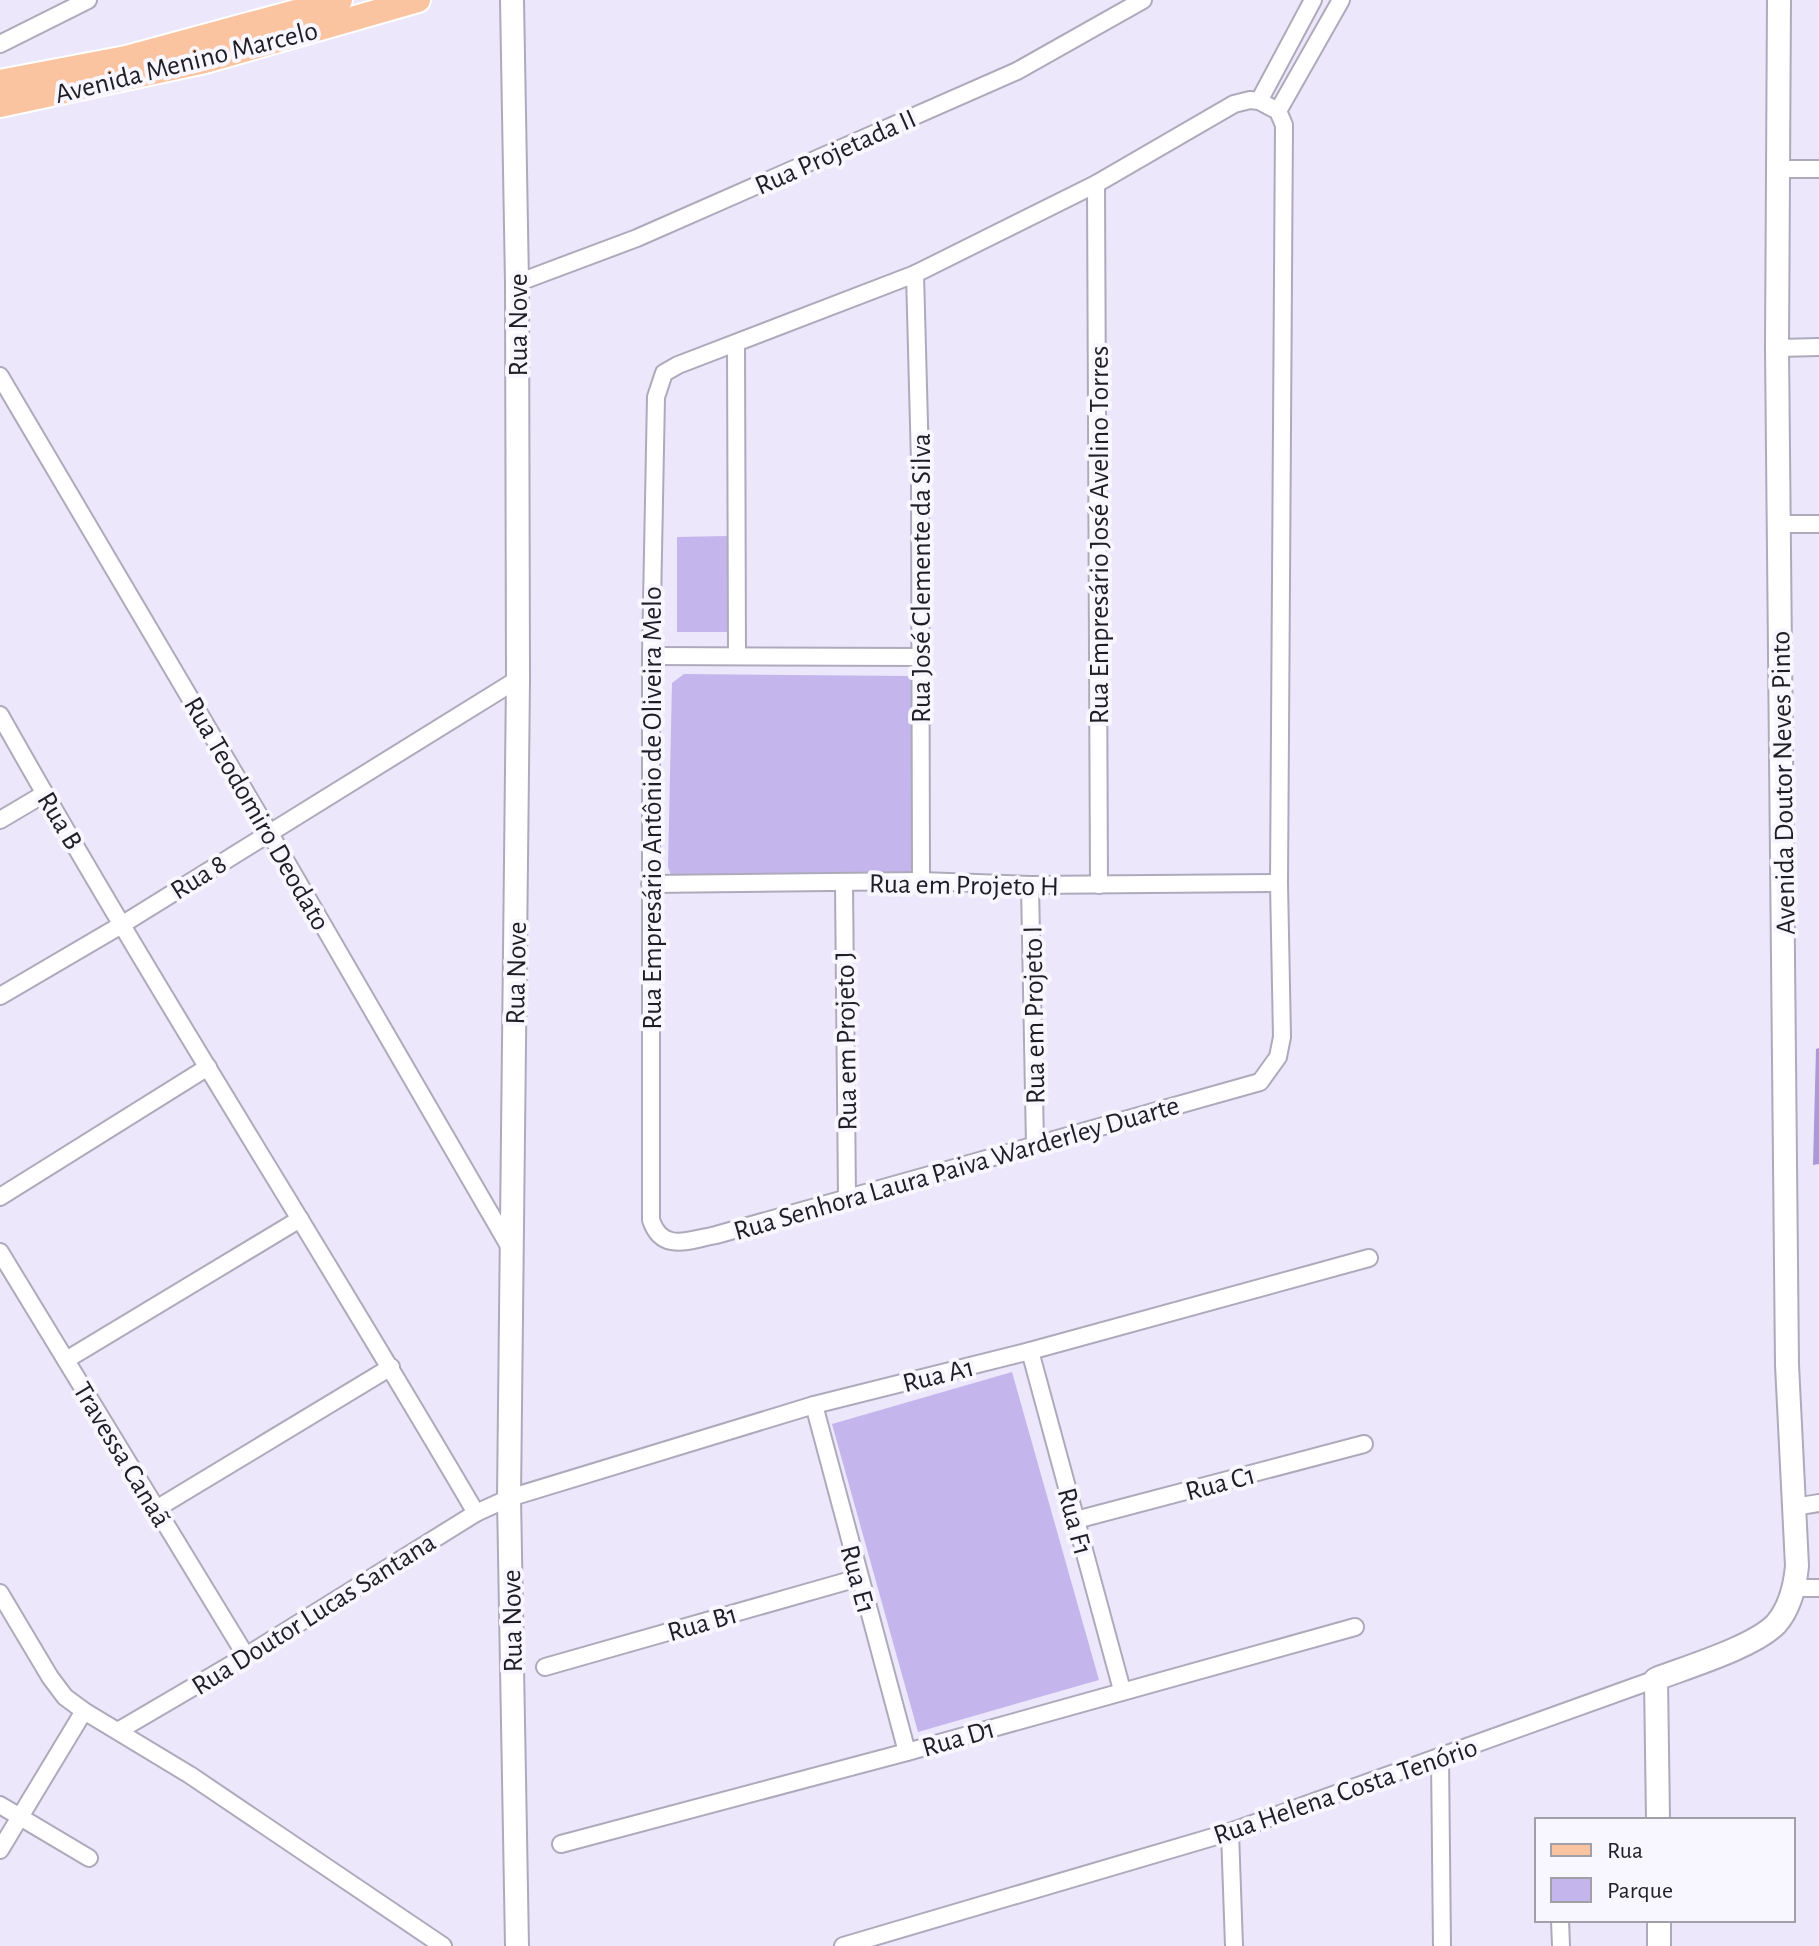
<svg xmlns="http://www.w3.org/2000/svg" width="1819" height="1946" font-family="'Alegreya Sans',sans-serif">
<rect width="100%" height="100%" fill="#ece7fa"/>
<g fill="#c4b6ec">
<polygon points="727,536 727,632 677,632 677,537"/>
<polygon points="684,674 908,676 920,690 920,870 906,885 673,880 668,867 672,683"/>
<polygon points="1012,1372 1099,1680 918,1732 832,1424"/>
</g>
<polygon fill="#aa99d8" points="1819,1048 1819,1164 1813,1165 1816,1049"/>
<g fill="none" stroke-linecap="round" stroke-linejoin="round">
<g stroke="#aeaabb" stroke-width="20">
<g id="street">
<polyline points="0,44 88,0"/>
<path d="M1250,100L1259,101L1278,111L1284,125L1279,883L1282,1037L1278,1057L1260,1082L716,1235C689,1240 662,1253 651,1220V656L656,397L664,373L678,365L915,274L1096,184L1234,104Z"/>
<polyline points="1259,101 1313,0"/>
<polyline points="1278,111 1341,0"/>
<polyline points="1777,169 1819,169"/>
<polyline points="1096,184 1099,885"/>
<polyline points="915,274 920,462 921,881"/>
<polyline points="517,283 637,238 1017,71 1143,0"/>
<polyline points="736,344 737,656"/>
<polyline points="1777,348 1819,347"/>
<polyline points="0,376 269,832 512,1251"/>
<polyline points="1780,524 1819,524"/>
<polyline points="651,656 921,657"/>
<path d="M0,715C152,985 320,1246 476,1513"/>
<polyline points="0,820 44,794"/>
<polyline points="844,883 847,1198"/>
<polyline points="650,884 921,881 1030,885 1279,883"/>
<polyline points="1030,885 1035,1145"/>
<polyline points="0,996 123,924 518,679"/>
<polyline points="0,1197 208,1067"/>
<polyline points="0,1252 246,1656"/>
<polyline points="1030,1351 1122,1690"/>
<polyline points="66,1360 300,1219"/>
<polyline points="814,1405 907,1752"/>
<polyline points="1794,1507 1819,1503"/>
<polyline points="156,1509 391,1367"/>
<polyline points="1076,1520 1364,1444"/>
<polyline points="1794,1588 1819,1588"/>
<polyline points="0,1593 50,1677 65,1697 84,1711 190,1775 443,1946"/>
<polyline points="545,1667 858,1578"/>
<polyline points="118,1731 246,1656 476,1513 509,1498 814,1405 1030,1351 1369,1258"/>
<polyline points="1440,1758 1442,1946"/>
<polyline points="0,1805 89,1858"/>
<polyline points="1230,1832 1234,1946"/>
<polyline points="561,1844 907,1752 1355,1627"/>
<polyline points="0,1850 84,1711"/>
<polyline points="1560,1920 1561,1946"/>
<polyline points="843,1946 1230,1832 1656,1679"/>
</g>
</g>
<g stroke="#aeaabb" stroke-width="26">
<g id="secondary">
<polyline points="512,0 517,283 518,679 509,1498 517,1946"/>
<path d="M1658,1820L1656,1679C1687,1667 1754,1647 1776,1624C1790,1608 1795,1587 1797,1566L1787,1365L1777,348L1779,0"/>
<polyline points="1659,1920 1659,1946"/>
</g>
</g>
<g stroke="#fff" stroke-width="28">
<g id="primary">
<polyline points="0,82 126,58 340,0"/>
<polyline points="0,105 205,61 418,0"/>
</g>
</g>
<use href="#street" stroke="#fff" stroke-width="16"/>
<use href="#secondary" stroke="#fff" stroke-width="22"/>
<use href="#primary" stroke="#fbc4a1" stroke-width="24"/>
</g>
<g text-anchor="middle" stroke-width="8" stroke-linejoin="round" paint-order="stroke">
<g font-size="28" fill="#201e25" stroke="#f8f6fe">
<text transform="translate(186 61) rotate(-14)" y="10">Avenida Menino Marcelo</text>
<text transform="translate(835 151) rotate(-24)" y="10">Rua Projetada II</text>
<text transform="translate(517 325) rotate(-90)" y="10">Rua Nove</text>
<text transform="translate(1098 535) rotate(-90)" y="10">Rua Empresário José Avelino Torres</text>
<text transform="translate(920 578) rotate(-90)" y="10">Rua José Clemente da Silva</text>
<text transform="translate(1782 783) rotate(-91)" y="10">Avenida Doutor Neves Pinto</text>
<text transform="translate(651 808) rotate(-90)" y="10">Rua Empresário Antônio de Oliveira Melo</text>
<text transform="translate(258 813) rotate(60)" y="10">Rua Teodomiro Deodato</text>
<text transform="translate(61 820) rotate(59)" y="10">Rua B</text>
<text transform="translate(198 876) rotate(-32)" y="10">Rua 8</text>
<text transform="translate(964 884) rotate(1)" y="10">Rua em Projeto H</text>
<text transform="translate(515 973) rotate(-89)" y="10">Rua Nove</text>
<text transform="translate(1033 1015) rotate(-91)" y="10">Rua em Projeto I</text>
<text transform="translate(845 1041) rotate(-91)" y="10">Rua em Projeto J</text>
<text transform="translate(956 1167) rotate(-16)" y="10">Rua Senhora Laura Paiva Warderley Duarte</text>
<text transform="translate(938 1374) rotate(-14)" y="10">Rua A1</text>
<text transform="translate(123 1454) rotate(59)" y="10">Travessa Canaã</text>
<text transform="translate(1220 1482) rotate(-15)" y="10">Rua C1</text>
<text transform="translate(1076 1521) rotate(75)" y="10">Rua F1</text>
<text transform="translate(859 1579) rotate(75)" y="10">Rua E1</text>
<text transform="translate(313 1613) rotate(-32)" y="10">Rua Doutor Lucas Santana</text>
<text transform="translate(511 1621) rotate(-91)" y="10">Rua Nove</text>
<text transform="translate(702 1622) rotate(-16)" y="10">Rua B1</text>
<text transform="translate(958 1737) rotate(-16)" y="10">Rua D1</text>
<text transform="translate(1345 1790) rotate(-19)" y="10">Rua Helena Costa Tenório</text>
</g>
</g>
<rect x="1535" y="1818" width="260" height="104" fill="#f8f6fe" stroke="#a2a0a7" stroke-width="2"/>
<rect x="1551" y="1844" width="40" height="12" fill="#fbc4a1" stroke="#a2a0a7" stroke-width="2"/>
<text x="1607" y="1858" font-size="24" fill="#201e25">Rua</text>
<rect x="1551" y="1878" width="40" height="24" fill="#c4b6ec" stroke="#a2a0a7" stroke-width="2"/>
<text x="1607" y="1898" font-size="24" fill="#201e25">Parque</text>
</svg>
